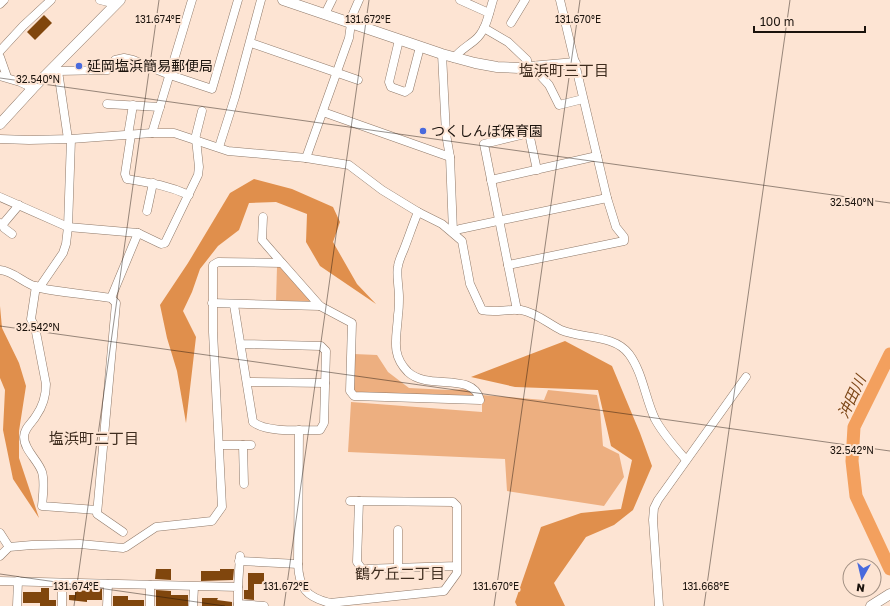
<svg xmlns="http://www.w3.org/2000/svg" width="890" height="606" font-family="'Golos Text','Noto Sans JP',sans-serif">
<rect width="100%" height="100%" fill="#fde4d3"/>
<g fill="#edaf80">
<polygon points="277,267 280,267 310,300 309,303 276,302"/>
<polygon points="354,354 377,355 388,372 409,388 449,390 468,389 475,397 357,394 353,390"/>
<polygon points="548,390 597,395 600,410 603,446 619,454 624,477 604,506 507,491 505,459 348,452 351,402 482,412 482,395 544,400"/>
</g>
<g fill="#e08f4c">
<polygon points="254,179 292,189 333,207 340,222 333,242 357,284 376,304 320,266 306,242 307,214 276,202 249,203 239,230 218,246 200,269 192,292 183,311 196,337 186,423 177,371 167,338 160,305 188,263 230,193"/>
<polygon points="0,306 2,328 19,363 26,386 19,431 19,458 39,518 13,479 3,430 5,390 0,378"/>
<polygon points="565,341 612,366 640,433 652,466 633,510 614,525 586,537 554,583 565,606 517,606 515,602 541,527 581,513 621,509 632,460 611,446 598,390 515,387 471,377"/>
</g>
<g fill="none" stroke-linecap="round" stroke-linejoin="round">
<polyline stroke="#f3a05e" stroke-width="13" points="890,354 854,427 852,461 856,496 890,569"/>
</g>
<g fill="#80460d">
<polygon points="44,15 52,23 35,40 27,32"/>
<polygon points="156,569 171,569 171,580 155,579"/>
<polygon points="220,569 234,569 233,580 201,581 201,571 220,571"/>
<polygon points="248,573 264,573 264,584 254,584 254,600 244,599 244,590 248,590"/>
<polygon points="41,588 49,588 49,600 56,600 56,606 40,606 40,603 23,603 23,592 41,592"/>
<polygon points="89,589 102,589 102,600 87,600 87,602 69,600 69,595 75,595 75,590 89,591"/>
<polygon points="156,590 171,591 171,595 188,595 188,606 156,606"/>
<polygon points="113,596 128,596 128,600 144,600 144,606 113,606"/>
<polygon points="202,598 218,598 217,600 232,602 232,606 202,606"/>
</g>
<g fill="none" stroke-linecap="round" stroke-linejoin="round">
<g stroke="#8f7969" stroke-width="9">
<g id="minor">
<polyline points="100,0 116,4"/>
<polyline points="460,0 489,13"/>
<polyline points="0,4 4,0"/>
<polyline points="325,14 332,0"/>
<polyline points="511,23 525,0"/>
<polyline points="484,28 508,42 527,60 528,68"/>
<polyline points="399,40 389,82 391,87 405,92 409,89 420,47"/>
<polyline points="251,43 358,80"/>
<polyline points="0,51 23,26 51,0"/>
<polyline points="442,54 446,134 450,157 453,232 460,229 607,198"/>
<polyline points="0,57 7,77"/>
<path d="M454,58C460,50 468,46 475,40C486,31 489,13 493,0"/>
<polyline points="54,66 58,71 108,70 115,60 124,58 133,60 170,75 212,89 238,0"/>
<polyline points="539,67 539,74 549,85 559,105 583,99"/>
<polyline points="58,71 68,139"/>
<polyline points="0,76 20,82 33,88"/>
<polyline points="107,104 160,107"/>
<polyline points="323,112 450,157"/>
<polyline points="152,133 192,0"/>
<polyline points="128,135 133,105"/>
<path d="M131,135L125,174L127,179C151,183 166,185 189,195"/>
<path d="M0,139L29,140L71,139L152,133H174L228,151L306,158L349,165L382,190L418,212L442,224L462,241L470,284L482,310C495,313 507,309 521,310C535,312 549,324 561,330C582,339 614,334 629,354C643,373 645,398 655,419C663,434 675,447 686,460"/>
<polyline points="195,139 202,111"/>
<polyline points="219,147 235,97 261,0"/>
<polyline points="306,158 349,38 352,16 359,0"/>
<polyline points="491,180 597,156"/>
<polyline points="0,197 68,227 138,233 161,244 165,243 198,175 199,167 196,139"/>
<polyline points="147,211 153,183"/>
<polyline points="263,217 262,240 282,263"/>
<polyline points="0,223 3,224 4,228 12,234"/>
<polyline points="3,224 19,205"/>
<polyline points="508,265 624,241 624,237 616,227 607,198 560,0"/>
<path d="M0,270C14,271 25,285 40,288C63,293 88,294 111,298L116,303L97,514L123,532"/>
<path d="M36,286L31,319L35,327L46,384C46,396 43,406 36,416C32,423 24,428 24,437C24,450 38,460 42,472C45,482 43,495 42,506L97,510"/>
<polyline points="39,288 63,253 66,244 68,227 71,139"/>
<polyline points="111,298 138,233"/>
<polyline points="212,303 320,306"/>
<path d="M234,305L253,422C267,433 302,430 320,430L324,423L326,351L321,346L241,344"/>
<polyline points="517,310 484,144 529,133 537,170"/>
<polyline points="247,382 325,383"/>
<polyline points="220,445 251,445"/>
<polyline points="243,445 244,484"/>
<polyline points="350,501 359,501"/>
<polyline points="0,533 9,547"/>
<path d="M0,556L9,547L32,545L80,544L123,548L126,547L156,527L212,521L222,507L213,332V265L218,262L282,263L320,306L352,323L350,391L354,396L480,400C473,371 428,391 408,372C390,354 397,337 398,315C399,309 399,303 399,297C399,288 396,273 398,266C399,260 402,254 404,249C409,236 413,224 418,212"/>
<polyline points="239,561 298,564 299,430"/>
<path d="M298,564C299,588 306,597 330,603L444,591L457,573V506L453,502L359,501L357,562L362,569L457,566"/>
<polyline points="398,568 398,530"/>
<polyline points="0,581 238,587 238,606"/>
<polyline points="238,587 240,556"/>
<polyline points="238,604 264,606"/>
<polyline points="17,606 18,581"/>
<polyline points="62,606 62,583"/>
<polyline points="107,606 108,584"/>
<polyline points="150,606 150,585"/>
<polyline points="193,606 194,587"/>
<polyline points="659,606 653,520 654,508 658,500 746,377"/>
</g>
</g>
<g stroke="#8f7969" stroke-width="11">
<g id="tertiary">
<polyline points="283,0 442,54 475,63 497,67 519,68 575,63"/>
<polyline points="0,124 33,88 120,0"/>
<polyline points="871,606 890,594"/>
</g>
</g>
<use href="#minor" stroke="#fff" stroke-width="8"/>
<use href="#tertiary" stroke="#fff" stroke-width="10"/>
</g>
<path fill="none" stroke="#1a120c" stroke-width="1" stroke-opacity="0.45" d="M0,78L890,203M0,326L890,451M0,574L225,606M74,606L159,0M284,606L369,0M494,606L580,0M704,606L790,0"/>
<g fill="#496add" stroke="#fde4d3" stroke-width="1.5">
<circle cx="79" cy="66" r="4"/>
<circle cx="423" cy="131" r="4"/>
</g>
<g text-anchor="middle" stroke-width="4" stroke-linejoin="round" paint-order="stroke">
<g font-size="14" fill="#1a120c" stroke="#fde4d3" text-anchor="start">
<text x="87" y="71">延岡塩浜簡易郵便局</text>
<text x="431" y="136">つくしんぼ保育園</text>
</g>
<g font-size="15" fill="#3f2d1f" stroke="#fde4d3">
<text x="564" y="76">塩浜町三丁目</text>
<text x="94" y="444">塩浜町二丁目</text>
<text x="400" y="579">鶴ケ丘二丁目</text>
</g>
<g font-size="15" font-style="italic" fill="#7c4616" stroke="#fde4d3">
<text transform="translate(852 397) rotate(-65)" y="5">沖田川</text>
</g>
</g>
<g font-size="10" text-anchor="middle" fill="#1a120c" stroke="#fde4d3" stroke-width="4" stroke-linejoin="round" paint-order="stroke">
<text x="158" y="23">131.674°E</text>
<text x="368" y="23">131.672°E</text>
<text x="578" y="23">131.670°E</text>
<text x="38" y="83">32.540°N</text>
<text x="852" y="206">32.540°N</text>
<text x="38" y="331">32.542°N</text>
<text x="852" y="454">32.542°N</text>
<text x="76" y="590">131.674°E</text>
<text x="286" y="590">131.672°E</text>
<text x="496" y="590">131.670°E</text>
<text x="706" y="590">131.668°E</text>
</g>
<g transform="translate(862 578) rotate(188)"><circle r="19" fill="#fde4d3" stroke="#a29083"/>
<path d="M0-3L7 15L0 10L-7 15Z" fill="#496add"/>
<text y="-6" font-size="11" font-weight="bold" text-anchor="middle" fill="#1a120c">N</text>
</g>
<path d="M754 26v6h111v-6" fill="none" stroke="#1a120c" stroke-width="2"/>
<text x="760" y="26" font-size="12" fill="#1a120c" stroke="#fde4d3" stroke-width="3" paint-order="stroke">100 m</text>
</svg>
